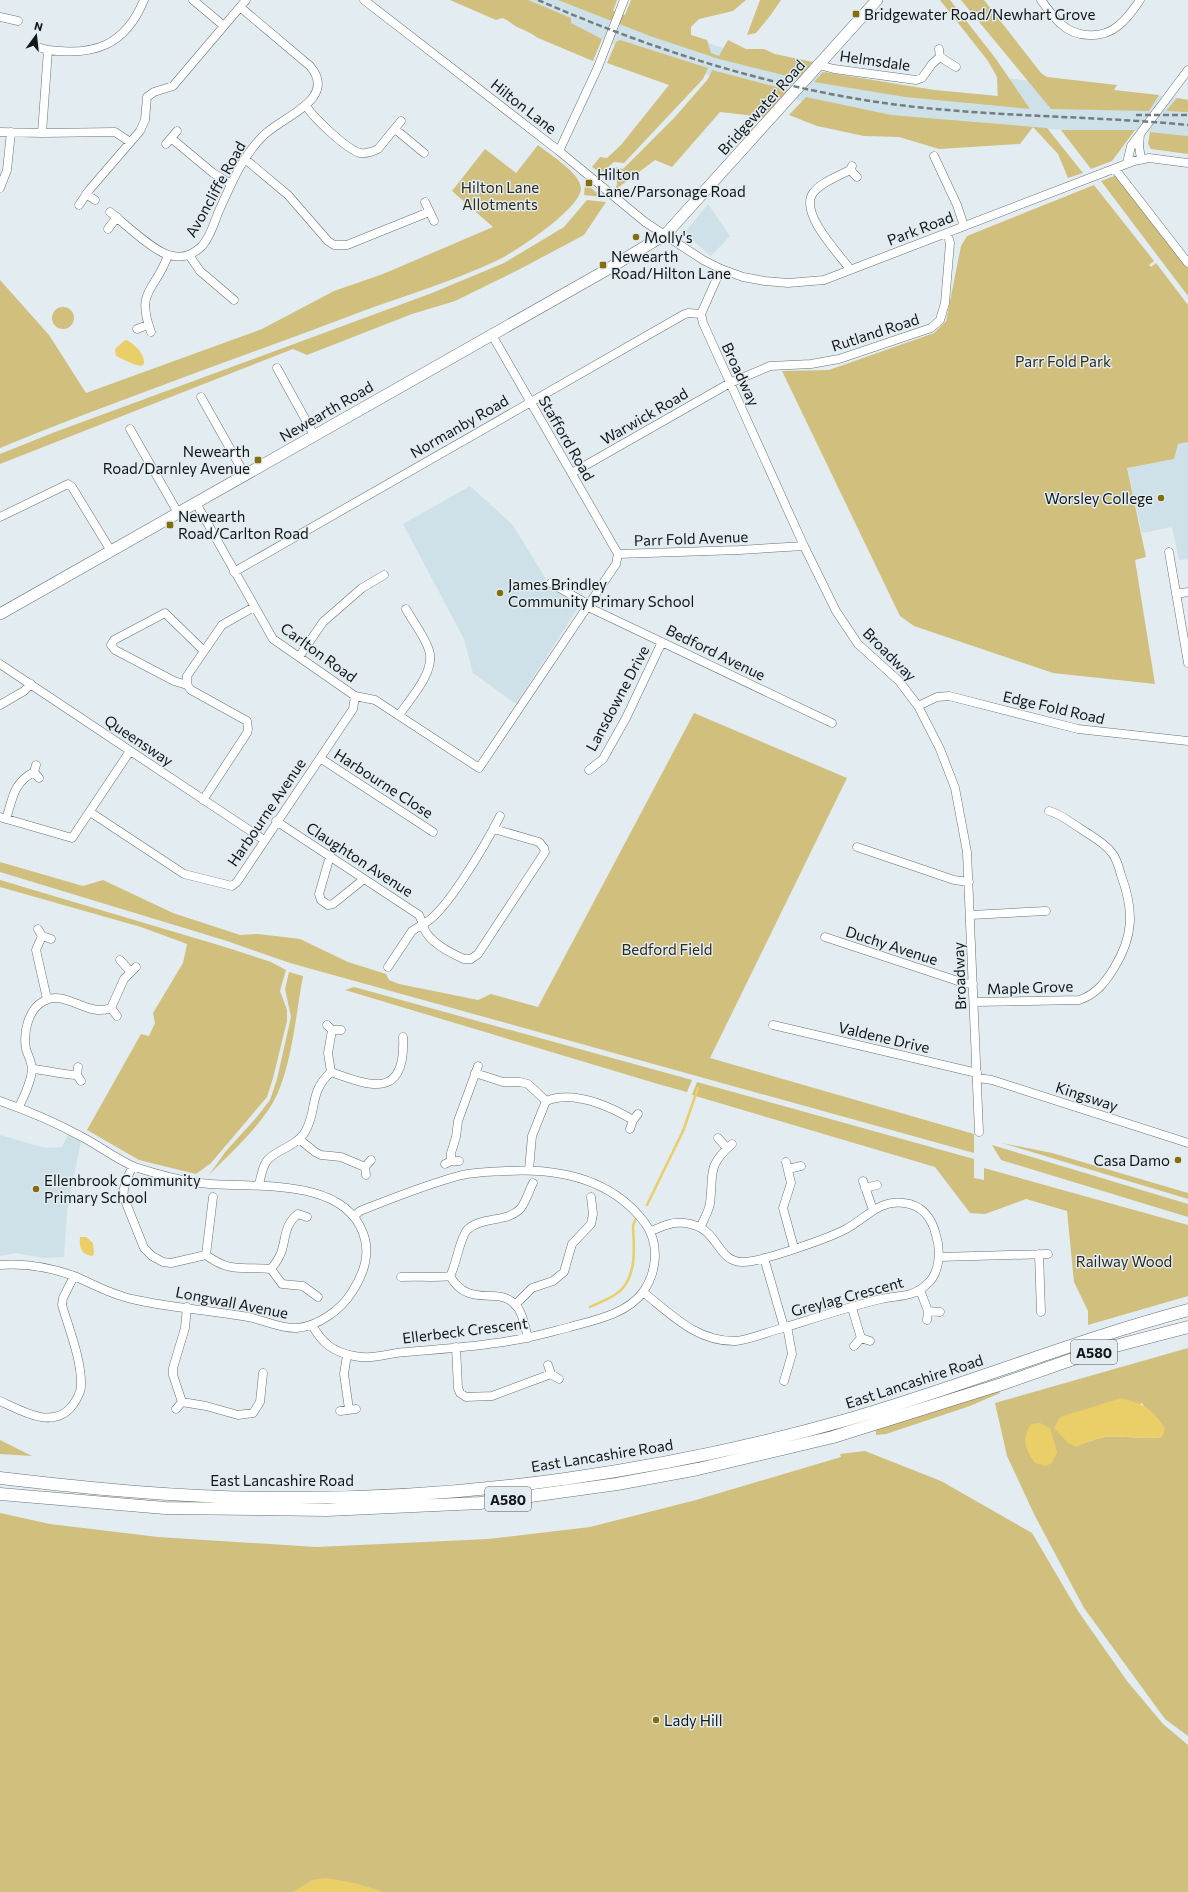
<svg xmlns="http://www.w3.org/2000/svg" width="1188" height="1892" viewBox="0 0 1188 1892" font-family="Commissioner,sans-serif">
<rect width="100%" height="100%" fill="#e2ecf1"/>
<path fill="#cee1e8" d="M511,0H585L625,15L723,48L807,69L934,90L997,96V77L1177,98L1188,100V136L1129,130H1064L889,117L805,102L708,75L614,44Z
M708,204L730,236L711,256L686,234V231Z
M1188,442V559L1179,560L1172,527L1142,533L1127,468L1174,459L1178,444Z
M470,486L512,524L546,579L543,583L576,602L578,608L516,704L473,673L464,639L403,524Z
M68,1134L81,1142L67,1210L64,1257L44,1258L16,1253L0,1256V1135L45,1148L62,1147Z"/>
<path fill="#d1bf7e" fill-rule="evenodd" d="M450,0H528L571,18V23L602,39L593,61L538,38C531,33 524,30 517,27C512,24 508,20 502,18L496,20Z
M558,0H617L613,11L625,15L631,0H746L733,11L699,19L691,27V35L707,40L711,53L719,56L728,40L746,49H764L775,54L813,62L799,79L719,59L650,36Z
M760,0H781L770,16L756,33L747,35Z
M940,0H950L996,59L1030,109L905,97L814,82L823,72L934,90L998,96L997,77L988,61Z
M961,0H984L1041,73L1047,77L1117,85L1114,90L1159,95L1149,111L1051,109Z
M620,40L708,68L703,79L624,163L614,162L601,173L592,167L600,157L607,158L621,145L669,85L607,63L616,42Z
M712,70L788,90L765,117L720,112L672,167L655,160L615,190L617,184L615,167L623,169L675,117L708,79Z
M806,97L891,115L1047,128L1083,173L1068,178L1058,154L1033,127L1020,144L939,149L899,137L864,136L817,126L789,115Z
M1177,98L1188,100V112L1166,111Z
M1061,130H1135L1112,161L1091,169Z
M1150,132L1188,136V154L1151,149L1148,144Z
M538,145C550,155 581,173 581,189C580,209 514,253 496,261C453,281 407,295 363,311C242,357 120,399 0,448V280L49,335L86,393L262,329L334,291L383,274L493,227L452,191L485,149L516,173Z
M1117,175L1188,268V296L1101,181Z
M585,183L602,197L584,195Z
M1094,185L1154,261L1149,265L1151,267L1156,263L1188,305V442L1178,444L1174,459L1127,468L1146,557L1135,560L1155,684L1053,673L914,626L900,616L782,371L829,370L934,333L946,321L961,246L967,236Z
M587,200L606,202L584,235L520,269L455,301L412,314L307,355L293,349L0,464V454L55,432L432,293L504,263L564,227Z
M52 318a11 11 0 1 1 22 0a11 11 0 1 1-22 0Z
M694,713L847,778L710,1058L974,1134V1153L290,963L227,941L0,872V862L83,886L103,880L173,913L240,935L258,934L300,939L348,962L386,974L389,980L399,984L478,1000L491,994L538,1007Z
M0,880L225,947L271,962L286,970L280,991L287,1010V1021L273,1078L267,1097L211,1163L196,1174L139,1160L87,1130L141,1034L149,1036L155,1023L153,1013L183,963L187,944L141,927L0,887Z
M289,972L303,976C296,1013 293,1055 279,1090C267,1121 232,1151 209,1175L226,1151L256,1118L270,1100L277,1079L291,1017L285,989Z
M354,987L692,1080L687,1092L658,1084L345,990Z
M697,1082L974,1159V1178L984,1180V1168L1188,1225V1296L1088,1325V1311L1074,1282L1067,1211L1026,1199L985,1214L970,1213L935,1167L692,1095Z
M1002,1143L1052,1153L1188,1193V1199Z
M992,1145L1188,1204V1217L1001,1160Z
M1188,1348V1736L1165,1719L1084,1608L1035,1516L1007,1456L995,1403ZM1142,1403L1162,1437C1143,1440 1124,1435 1105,1437C1095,1439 1085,1443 1076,1446Z
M999,1391L1000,1393L970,1406L886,1434L876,1435V1429Z
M0,1440L32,1456L0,1454Z
M865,1451L941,1481L1032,1533L1078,1611L1127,1681L1163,1724L1188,1745V1892H0V1513L50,1524L158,1537L317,1547L488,1539L590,1527L696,1500L841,1457L840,1454Z"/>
<path fill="#eace67" d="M127,340C135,345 145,354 144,364L141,366L133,364L116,356L115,349L124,341Z
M80,1237H86L93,1243L94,1254L92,1256C81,1254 79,1247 80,1237Z
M1121,1398C1143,1404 1152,1408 1165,1428L1162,1437C1143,1440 1124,1435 1105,1437C1095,1439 1085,1443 1076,1447L1068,1443L1054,1428L1060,1417Z
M1040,1423L1050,1428L1057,1452L1052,1463L1046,1466L1035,1463C1025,1449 1021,1439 1031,1424Z
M327,1878L355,1883L384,1892H293L312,1880Z"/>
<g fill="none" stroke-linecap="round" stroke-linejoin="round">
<path stroke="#eace67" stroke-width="2.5" d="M647,1205L683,1131L698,1088
M590,1307C600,1302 614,1298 622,1289C637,1272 634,1246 633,1226L635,1220"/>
<g stroke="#697276" stroke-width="9">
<path id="minor" d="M193,0L224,26
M364,0L559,151L645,222L703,260L721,269L743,277L765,281L788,283L824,280L1134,161L1149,158L1188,163
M1041,0C1047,8 1053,17 1061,24C1076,38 1102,39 1118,26C1127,19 1134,9 1140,0
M0,17L18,21
M41,48L48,50L42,133
M939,49L940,57L956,67
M48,50C94,56 125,46 144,0
M819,65L834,69L916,80L922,78L932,64L940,57
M306,106C314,118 346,149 360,153C366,154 372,152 378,149L401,121
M395,129L424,153
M0,132L42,133L115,132L130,142
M1140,134L1139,146L1141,159
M171,138L213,173L231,184
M166,144L177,131
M559,151L598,67L624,0
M934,156L957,205L964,226
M245,159L288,195L328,241L334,245H347L429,212
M1127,163L1131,146L1188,70
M852,166L850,170L857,177
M1115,169L1188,263
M850,170C839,176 821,182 813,193C799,213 838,253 850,269
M0,188L7,170L11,132
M86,194L95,200
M425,202L434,221
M79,205L90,189L140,131L145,120L147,97L154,92L173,86L246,0
M110,212C124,223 153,251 169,255C181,259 193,255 202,246C210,237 214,224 218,213C230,187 241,158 262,137C280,117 339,100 310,66L240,7
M108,229L117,217
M189,255L200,271L234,300
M721,269L701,314L703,323L804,546L836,611L858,644L899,681L918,706L940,749L955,788L967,852L979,1132
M137,329L148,325
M151,332C135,289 156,291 168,255
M492,335L618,554
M277,368L314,435
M201,397L245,475
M130,429L178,513
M572,473L730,383L770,366L811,364L839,359L931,328L940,320L945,303L950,243L947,233
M196,503L273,639L355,696L375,700L479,768L616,564L618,554L739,550L804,546
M0,517L68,484L72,487L111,551
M1169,552L1188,663
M234,572L683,315L688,313L701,314
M551,583L589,605
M1176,594L1188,592
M588,607L832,723
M299,657L323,622L362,588L384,575
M0,664L264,840
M187,685V676L222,625L254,607
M0,705L24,691L31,684
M918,706L937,697L949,696L1078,729L1188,741
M399,715C411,698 436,671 429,650C424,635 413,622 406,609
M320,758L433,832
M36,765L34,772L39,778
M589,770L603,759L626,718L662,642
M203,800L247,733L248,729L247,721L191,690L187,685L174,681L115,650L111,645L114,640L165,613L204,651
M90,812L184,874L232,886L237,882L353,709L355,696
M0,817L72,838L130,751
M6,819C13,798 13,783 34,772
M276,821L419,915L423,924L412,931L388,967
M494,829L539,842L544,848L545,852L478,954L471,959H464C450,953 425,940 423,924C445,915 488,840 500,816
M857,847L954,880L969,882
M330,856L319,894L321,900L328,905L333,904L364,879
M971,915L1046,911
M38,929L42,936L51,939
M42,936L36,950L47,999
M825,937L964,983L973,984
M120,960L130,971
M974,1002L1079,1000C1095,995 1105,983 1114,968C1134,936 1134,910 1121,875C1119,868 1117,859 1112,853C1104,842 1091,836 1081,829C1070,822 1061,814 1049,811
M111,1008L117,1016
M327,1025L332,1030H341
M773,1025L977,1073
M78,1067L77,1075L81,1081
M32,1069C47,1070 62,1075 77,1075
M331,1072L328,1053L332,1030
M475,1073L503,1082H520L528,1084L546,1101
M978,1078L992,1080L1188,1143
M0,1101C29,1111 57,1123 84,1138C101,1147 118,1160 135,1167C156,1174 179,1180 200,1183C249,1189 342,1175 363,1233C371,1253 363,1275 352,1292C341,1310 318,1326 297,1328C281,1329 264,1320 248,1317C210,1310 170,1308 132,1299C112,1295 93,1284 74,1276C49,1267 26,1263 0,1265
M19,1107C24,1096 31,1083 32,1070C32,1062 28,1056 26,1049C23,1033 28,1009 44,1001C66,989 88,1018 111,1008L124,979L136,967
M630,1129L633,1120L638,1114
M718,1138L727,1148
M299,1139L315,1152L321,1155L341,1157L365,1167
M451,1161V1153L456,1137L458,1121L478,1066
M786,1162L791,1183L783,1208L794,1248
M445,1164L451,1161H459
M133,1166C128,1176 122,1186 124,1198L144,1248L152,1256L163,1262L171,1263L206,1255C232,1274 242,1266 271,1269L282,1284L303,1286L318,1297
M788,1169L801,1166
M529,1170L532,1136L546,1101C574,1090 609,1106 633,1120
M366,1175L365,1167L371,1160
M863,1181L873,1210
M259,1185C265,1153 270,1158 294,1143C298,1140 302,1137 305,1132C318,1110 308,1093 331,1072C372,1087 406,1099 403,1037
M865,1188L877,1185
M701,1226C704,1219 709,1211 710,1203C714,1173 706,1167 732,1144
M1039,1254L1041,1312
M206,1255L213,1197
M939,1257L1048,1254
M764,1258L784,1327
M271,1269C275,1264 280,1257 282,1250C286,1236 285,1224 298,1214L307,1217
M401,1277C418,1276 433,1278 450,1276
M920,1290L928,1311L927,1320
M643,1292C672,1315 697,1342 736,1341C752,1339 767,1332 783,1328C815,1318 848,1307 881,1299C898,1295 912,1298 926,1285C940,1274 941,1251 936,1235C932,1218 922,1205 904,1203C880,1199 865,1219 846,1229C829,1238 759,1263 742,1262C715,1261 720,1227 685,1223C680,1223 675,1222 670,1224C664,1225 657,1229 651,1231
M515,1305L532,1288L553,1281L564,1272L572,1244L591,1224L593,1214L591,1197
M852,1308L861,1338L854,1346
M928,1311L940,1312
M312,1325C322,1343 333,1352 354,1356C372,1360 388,1353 406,1352C440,1349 475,1347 509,1341C530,1338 550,1332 570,1327C595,1320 627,1314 643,1292C657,1272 660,1244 645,1223C611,1178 559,1168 506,1171C491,1172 476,1172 462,1175C427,1184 393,1198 360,1211L354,1216
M528,1338C525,1328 524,1317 518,1308C501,1283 470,1311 450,1276C457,1263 459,1240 467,1230C481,1216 508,1223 521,1208C526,1201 529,1191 533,1183
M861,1338L870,1341
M456,1347L458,1388L460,1393L466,1397L492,1396L551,1374
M347,1355L344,1374L349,1409
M548,1365L551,1374L559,1379
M784,1381L792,1354L787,1326
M0,1401C22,1411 53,1430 72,1406C76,1401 81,1392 81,1386C82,1361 69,1329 62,1305L63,1298L74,1276
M182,1402L206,1406L238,1415L253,1413L260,1402L263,1373
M176,1409L182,1402L173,1375V1368L185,1328L187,1307
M340,1411L356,1409"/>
</g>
<g stroke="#697276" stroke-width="12">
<path id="major" d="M0,614L601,273L666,234L877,0"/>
</g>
<g stroke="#697276" stroke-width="13">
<path id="highway" d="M0,1478C93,1489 186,1498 280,1498C466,1500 666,1471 846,1420C961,1387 1072,1341 1188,1310
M0,1494L165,1508L327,1510L480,1503L617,1484L698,1469L833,1437L1002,1384L1096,1351L1188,1327"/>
</g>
<use href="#minor" stroke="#fff" stroke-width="8"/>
<use href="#major" stroke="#fff" stroke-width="11"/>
<use href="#highway" stroke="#fff" stroke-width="12"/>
<path stroke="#757c7f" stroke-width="2.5" stroke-dasharray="6 3" stroke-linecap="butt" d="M538,0C655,51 780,91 907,106C1001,117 1095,116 1188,125
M1136,115H1188"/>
</g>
<g fill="#846e0b" stroke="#e2ecf1" stroke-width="1.5">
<rect x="852" y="10" width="8" height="8" rx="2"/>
<rect x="585" y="179" width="8" height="8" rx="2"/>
<circle cx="636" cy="237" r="4"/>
<rect x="599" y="261" width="8" height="8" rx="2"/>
<rect x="254" y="456" width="8" height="8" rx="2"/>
<circle cx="1161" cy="498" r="4"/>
<rect x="166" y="521" width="8" height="8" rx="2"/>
<circle cx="500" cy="593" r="4"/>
<circle cx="1178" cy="1160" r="4"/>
<circle cx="36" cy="1189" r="4"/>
<circle cx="656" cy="1720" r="4"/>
</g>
<g text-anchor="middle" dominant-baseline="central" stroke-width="3" stroke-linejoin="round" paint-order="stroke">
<g fill="#e2ecf1" stroke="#505658" stroke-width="1">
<rect x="1071" y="1340" width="46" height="24" rx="3"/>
<rect x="485" y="1487" width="46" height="24" rx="3"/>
</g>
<g font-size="14" font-weight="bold" fill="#121617">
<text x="1094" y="1352">A580</text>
<text x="508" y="1499">A580</text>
</g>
<g font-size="15" fill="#121617" stroke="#e2ecf1" text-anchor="start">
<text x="864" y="14">Bridgewater Road/Newhart Grove</text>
<text x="597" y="174">Hilton<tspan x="597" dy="17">Lane/Parsonage Road</tspan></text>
<text x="644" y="237">Molly's</text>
<text x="611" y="256">Newearth<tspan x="611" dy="17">Road/Hilton Lane</tspan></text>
<text x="250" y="451" text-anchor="end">Newearth<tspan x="250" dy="17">Road/Darnley Avenue</tspan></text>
<text x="1153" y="498" text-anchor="end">Worsley College</text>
<text x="178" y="516">Newearth<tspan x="178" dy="17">Road/Carlton Road</tspan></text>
<text x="508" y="584">James Brindley<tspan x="508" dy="17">Community Primary School</tspan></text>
<text x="1170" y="1160" text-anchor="end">Casa Damo</text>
<text x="44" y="1180">Ellenbrook Community<tspan x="44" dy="17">Primary School</tspan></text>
<text x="664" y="1720">Lady Hill</text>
</g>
<g font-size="15" fill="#121617" stroke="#e2ecf1">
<text transform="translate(875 60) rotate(8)">Helmsdale</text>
<text transform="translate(524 106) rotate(38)">Hilton Lane</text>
<text transform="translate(761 107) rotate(-48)">Bridgewater Road</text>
<text transform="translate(215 189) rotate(-61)">Avoncliffe Road</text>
<text transform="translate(920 228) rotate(-21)">Park Road</text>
<text transform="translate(875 332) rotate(-18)">Rutland Road</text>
<text transform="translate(741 374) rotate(65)">Broadway</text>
<text transform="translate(326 411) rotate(-30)">Newearth Road</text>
<text transform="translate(644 416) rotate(-30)">Warwick Road</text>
<text transform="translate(459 426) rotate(-30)">Normanby Road</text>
<text transform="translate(567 438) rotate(60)">Stafford Road</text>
<text transform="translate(691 538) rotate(-2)">Parr Fold Avenue</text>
<text transform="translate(319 652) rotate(36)">Carlton Road</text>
<text transform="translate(716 652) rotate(26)">Bedford Avenue</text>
<text transform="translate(890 654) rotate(45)">Broadway</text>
<text transform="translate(617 698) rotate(-62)">Lansdowne Drive</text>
<text transform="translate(1054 707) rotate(13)">Edge Fold Road</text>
<text transform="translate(139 740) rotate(34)">Queensway</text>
<text transform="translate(384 783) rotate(33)">Harbourne Close</text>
<text transform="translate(266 812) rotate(-56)">Harbourne Avenue</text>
<text transform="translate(360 859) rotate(33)">Claughton Avenue</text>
<text transform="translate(892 945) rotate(18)">Duchy Avenue</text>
<text transform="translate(959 976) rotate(-92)">Broadway</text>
<text transform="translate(1030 987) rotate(-2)">Maple Grove</text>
<text transform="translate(884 1037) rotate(13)">Valdene Drive</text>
<text transform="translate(1087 1096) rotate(18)">Kingsway</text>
<text transform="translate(847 1296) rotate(-15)">Greylag Crescent</text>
<text transform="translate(232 1302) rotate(11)">Longwall Avenue</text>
<text transform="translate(465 1330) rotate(-7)">Ellerbeck Crescent</text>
<text transform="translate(914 1381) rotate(-18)">East Lancashire Road</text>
<text transform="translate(602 1455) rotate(-9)">East Lancashire Road</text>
<text x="282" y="1480">East Lancashire Road</text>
</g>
<g font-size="15" fill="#2f2917" stroke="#e2ecf1">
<text x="500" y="187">Hilton Lane<tspan x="500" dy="17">Allotments</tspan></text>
<text x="1063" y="361">Parr Fold Park</text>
<text x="667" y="949">Bedford Field</text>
<text x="1124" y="1261">Railway Wood</text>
</g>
</g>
<g transform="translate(36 36) rotate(15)" stroke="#e2ecf1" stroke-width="3" paint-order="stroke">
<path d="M0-3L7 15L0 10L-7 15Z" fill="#121617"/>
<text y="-6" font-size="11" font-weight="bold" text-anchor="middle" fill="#121617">N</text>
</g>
</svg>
